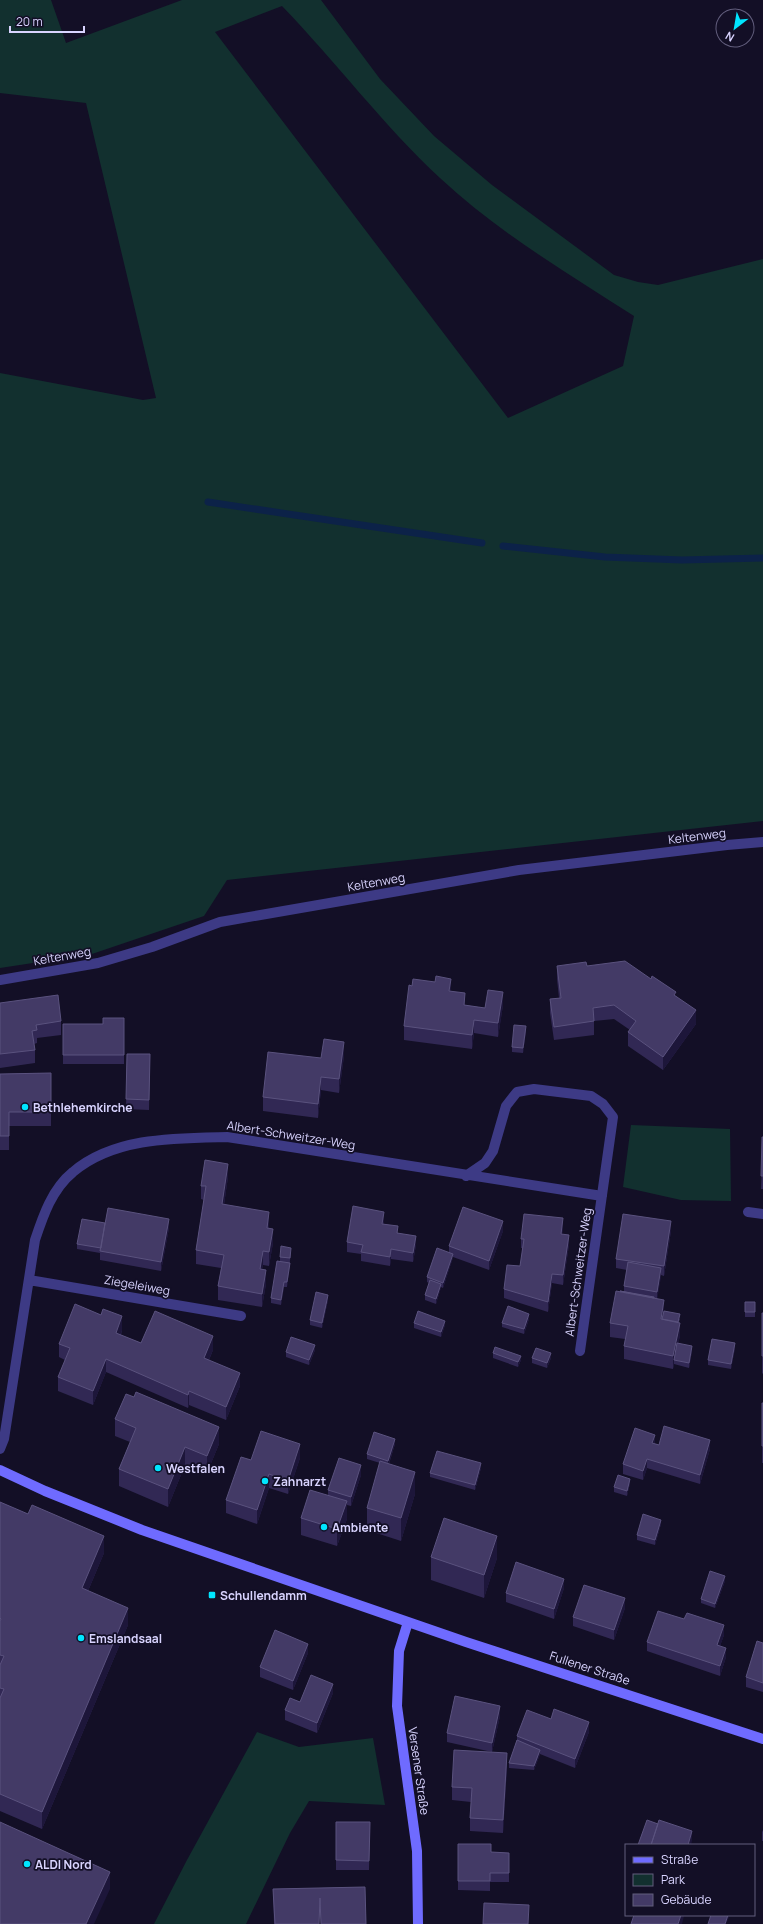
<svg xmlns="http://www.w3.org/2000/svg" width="763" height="1924" viewBox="0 0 763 1924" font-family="Manrope,sans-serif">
<rect width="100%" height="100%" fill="#130f26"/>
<path fill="#12302f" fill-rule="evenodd" d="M0,0H51L66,43L182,0H321L380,79L434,136L492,185L614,275L638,282L658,285L763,259V821L227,880L204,916L92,954L0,968V373L143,400L156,398L86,103L0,93ZM282,6C336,62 383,125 440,178C498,232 567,273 634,316L623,366L508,418L215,32Z
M631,1125L730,1129L731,1201L681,1200L623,1187Z
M257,1732L299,1747L373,1738L385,1805L309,1801L290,1833L246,1924H154L187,1860Z"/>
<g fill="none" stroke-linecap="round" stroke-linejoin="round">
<path stroke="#0c2248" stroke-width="7" d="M208,502L482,543
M503,546L605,557L682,560L763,558"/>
<path stroke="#3d3a85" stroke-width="10" d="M0,980L98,963L152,947L220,922L519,870L727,845L763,842
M466,1176L485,1163L493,1151L506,1106L517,1092L534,1089L591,1096L603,1104L613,1117L580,1351
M748,1212L763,1214
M29,1280L241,1316
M0,1449L4,1439L35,1240C43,1216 52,1189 73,1172C114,1137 176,1138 227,1137L602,1196"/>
<path stroke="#6f6bff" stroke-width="10" d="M0,1470L45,1491L142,1530L466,1642L763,1739
M408,1622L399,1651L397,1706L417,1851L418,1924"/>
</g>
<path fill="#312854" d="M557,966H587L676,996L696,1024L663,1070L628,1046V1032L630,1030L614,1019L594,1021V1035L554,1040L550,1013V999L559,998L557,979Z
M451,991L465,1005L485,1008L503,1005L498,1037L474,1033L472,1049L404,1040V1026Z
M0,1003L61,1021V1035L37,1038V1043L34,1044L35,1050V1063L0,1068Z
M124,1018V1064H63V1024H103Z
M526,1031L523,1053L512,1052V1047Z
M127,1054H150L149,1110L126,1109Z
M344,1056L339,1093L321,1090L318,1118L263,1111V1097L321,1058Z
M51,1073V1126H9V1150H0V1074Z
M763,1137V1189H761Z
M228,1177L224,1205L269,1226V1229L273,1243L269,1266L263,1265L262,1269L266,1284L262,1307L218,1300V1286L221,1268L196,1264V1250L204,1200L201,1199V1186Z
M384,1221V1224L416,1245L413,1262L391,1259L390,1266L361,1261V1254L347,1252V1242Z
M105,1223L169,1228L161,1271L100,1260V1253L77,1249V1244Z
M563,1228L562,1234L569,1245L563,1285L552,1283L548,1312L504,1298V1289L520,1266L523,1248H521V1239Z
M503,1231L489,1270L453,1257L443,1288L441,1287L436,1304L425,1300V1295L429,1283L427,1282V1277L449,1252V1246Z
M671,1231L664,1276L661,1275L657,1298L664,1311L680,1319L679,1322L680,1336L678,1343L692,1351L689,1368L674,1364L673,1369L624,1359V1346L625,1339L610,1337V1323L624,1292V1286L627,1270L616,1268V1259Z
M291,1252L287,1287H284L281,1305L271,1303V1298L280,1261V1257Z
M328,1300L322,1328L310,1325V1320Z
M745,1302H755V1317H745Z
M762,1313H763V1374L762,1373Z
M529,1319L524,1334L502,1327V1323Z
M414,1323L445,1325L441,1337L414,1328Z
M122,1330L121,1335L141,1343L213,1350L209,1360L240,1386L226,1420L189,1405L188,1408L106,1372L93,1405L58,1391V1377L65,1360L59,1357V1344Z
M735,1348L731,1369L708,1365V1360Z
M315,1350L309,1365L286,1357V1352Z
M493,1353L521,1360L518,1367L493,1358Z
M532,1358H551L547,1368L532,1363Z
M762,1403H763V1463H762Z
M115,1419L219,1444L207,1473L185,1465L168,1507L119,1486V1469L130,1442L115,1436Z
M395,1444L389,1464L415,1494L401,1541L367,1530V1508L380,1463L367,1459V1454Z
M655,1444L659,1445L710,1449L700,1484L647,1468L643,1480L623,1474V1464Z
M300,1458L288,1494L269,1488L257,1524L226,1513V1500L251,1460Z
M481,1468L475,1490L430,1477V1473Z
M361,1475L351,1506L347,1505V1519L337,1546L301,1535V1518L328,1496V1490Z
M630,1483L627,1496L614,1492V1487Z
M0,1502L104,1553L88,1591L128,1625L42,1829L0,1811Z
M661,1524L655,1545L637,1540V1535Z
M431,1557L497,1558L484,1598L431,1580Z
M725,1581L715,1608L701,1603V1599Z
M564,1588L554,1619L506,1602V1593Z
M625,1608L614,1640L573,1626V1617Z
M684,1619L724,1635L720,1646L726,1657L720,1676L647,1651V1642Z
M763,1643V1692L746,1687V1677Z
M308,1653L293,1690L260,1677V1667Z
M333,1693L317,1733L285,1720V1710Z
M500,1716L492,1752L447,1742V1733Z
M551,1719L589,1732L575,1768L540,1754L534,1770L509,1768V1763L517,1740V1736Z
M507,1767L503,1833L470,1831V1818L471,1802L452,1800V1787Z
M336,1822H370L369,1870H336Z
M763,1830V1841H762V1832Z
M458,1844L491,1852L509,1853V1882H490V1891L458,1890Z
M365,1887L366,1924H321L320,1907L319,1924H274L273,1889Z"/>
<path fill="#1d163a" d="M451,979V992L449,991Z
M503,992V1005L498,1037V1023Z
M465,993V1007L464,1005Z
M696,1010V1024L663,1070V1057Z
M474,1020V1033L472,1049V1035Z
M526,1026V1031L523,1053V1048Z
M344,1042V1056L339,1093V1079Z
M321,1077V1090L318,1118V1104Z
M228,1164V1177L222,1218V1204Z
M269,1212V1226L267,1242V1228Z
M384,1212V1221L382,1233V1224Z
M563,1218V1228L561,1243V1234Z
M169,1219V1228L161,1271V1262Z
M503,1221V1231L489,1270V1261Z
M671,1221V1231L664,1276V1266Z
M273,1229V1243L269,1266V1252Z
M569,1235V1245L563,1285V1275Z
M416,1236V1245L413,1262V1253Z
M391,1249V1259L390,1266V1257Z
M263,1251V1265L260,1283V1269Z
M453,1254V1258L443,1288V1283Z
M290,1263V1268L287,1287V1282Z
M661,1268V1277L657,1301V1292Z
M266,1270V1284L262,1307V1294Z
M552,1274V1283L548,1312V1302Z
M284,1282V1287L281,1305V1300Z
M441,1284V1288L436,1304V1299Z
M328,1295V1300L322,1328V1323Z
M664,1300V1313L661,1328V1319Z
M529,1314V1319L524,1334V1329Z
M122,1316V1330L116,1346V1333Z
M445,1321V1325L441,1337V1332Z
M680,1323V1336L675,1360H674V1364L673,1369V1356Z
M213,1336V1350L204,1371V1358Z
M735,1343V1348L731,1369V1364Z
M315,1345V1350L309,1365V1360Z
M692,1346V1351L689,1368V1363Z
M551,1353V1358L547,1368V1363Z
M521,1356V1360L518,1367V1362Z
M106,1359V1372L93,1405V1391Z
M240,1373V1386L226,1420V1407Z
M189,1391V1405L188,1408V1395Z
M219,1427V1444L207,1473V1456Z
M655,1435V1444L652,1443Z
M395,1439V1444L388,1466V1461Z
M710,1440V1449L700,1484V1475Z
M300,1444V1458L288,1494V1481Z
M185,1447V1465L168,1507V1489Z
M647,1459V1468L643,1480V1471Z
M481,1463V1468L475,1490V1485Z
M361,1465V1475L351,1506V1497Z
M415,1472V1494L401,1541V1518Z
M269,1474V1488L257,1524V1510Z
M630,1479V1483L627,1496V1491Z
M347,1501V1519L337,1546V1529Z
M661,1520V1524L655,1545V1540Z
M104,1536V1553L82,1605V1588Z
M497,1536V1558L484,1598V1575Z
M725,1576V1581L715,1608V1604Z
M564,1579V1588L554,1619V1609Z
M625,1598V1608L614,1640V1630Z
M128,1608V1625L42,1829V1812Z
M724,1625V1635L717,1654V1645Z
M308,1644V1653L293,1690V1681Z
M726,1648V1657L720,1676V1666Z
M333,1684V1693L317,1733V1723Z
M500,1706V1716L492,1752V1743Z
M589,1722V1732L575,1768V1759Z
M540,1750V1755L534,1770V1766Z
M507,1753V1767L503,1833V1820Z
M692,1831V1841L691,1845H688Z
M110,1872V1889L94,1924H86Z
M681,1915H684V1916L682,1924H678Z
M728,1915H730L726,1924H725Z"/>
<path fill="#433a66" stroke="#5a527e" d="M625,961L651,979L652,976L676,992L674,995L696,1010L663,1057L628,1032L636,1021L614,1005L593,1008L594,1021L554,1027L550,999L561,998L557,966L586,962L587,966Z
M436,976L451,979L449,991L465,993L464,1005L485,1008L488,990L503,992L498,1023L474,1020L472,1035L404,1026L409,985L412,986L413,979L435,982Z
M58,995L61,1021L36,1025L37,1030L32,1031L35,1050L0,1054V1003Z
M103,1018H124V1055H63V1024H103Z
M514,1025L526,1026L523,1048L512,1047Z
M324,1039L344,1042L339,1079L321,1077L318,1104L263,1097L268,1052L321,1058Z
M127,1054H150L149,1100L126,1099Z
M51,1073V1112H9V1136H0V1074Z
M762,1137H763V1176H761Z
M205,1160L228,1164L222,1204L269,1212L267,1228L273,1229L269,1252L263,1251L260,1269L266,1270L262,1294L218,1286L224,1255L196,1250L206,1186H201Z
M353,1206L384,1212L382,1224L398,1226L397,1233L416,1236L413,1253L391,1249L390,1257L361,1252L363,1245L347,1242Z
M463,1207L503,1221L489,1261L449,1246Z
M108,1208L169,1219L161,1262L100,1251Z
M524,1214L563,1218L561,1234L569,1235L563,1275L552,1274L548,1302L504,1289L507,1265L520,1266L524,1239H521Z
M623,1214L671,1221L664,1266L616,1259Z
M82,1219L105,1223L101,1248L77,1244Z
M281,1246L291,1248L290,1258L280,1257Z
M437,1248L453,1254L443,1283L427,1277Z
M277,1261L290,1263L287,1282H284L281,1300L271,1298Z
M628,1262L661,1268L657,1292L624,1286Z
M430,1280L441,1284L436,1299L425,1295Z
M616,1291L664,1300L661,1319L680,1323L673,1356L624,1346L628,1326L610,1323Z
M620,1291L654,1297V1298Z
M316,1292L328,1295L322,1323L310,1320Z
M745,1302H755V1312H745Z
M75,1304L101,1315L103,1309L122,1316L116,1333L141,1343L155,1311L213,1336L204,1358L240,1373L226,1407L189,1391L188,1395L106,1359L93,1391L58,1377L70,1348L59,1344Z
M508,1306L529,1314L524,1329L502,1323Z
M418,1311L445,1321L441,1332L414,1323Z
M664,1311L680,1314L678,1322L662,1319Z
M762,1313H763V1356H762Z
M291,1337L315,1345L309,1360L286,1352Z
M712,1339L735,1343L731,1364L708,1360Z
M677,1343L692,1346L689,1363L674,1360Z
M495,1347L521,1356L518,1362L493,1353Z
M536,1348L551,1353L547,1363L532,1358Z
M136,1392L219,1427L207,1456L185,1447L168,1489L119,1469L136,1428L115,1419L126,1394L134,1397Z
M762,1403H763V1446H762Z
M664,1426L710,1440L700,1475L647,1459L643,1471L623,1464L635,1428L655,1435L652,1443L659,1445Z
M261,1431L300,1444L288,1481L269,1474L257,1510L226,1500L241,1457L251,1460Z
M374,1432L395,1439L388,1461L367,1454Z
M437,1451L481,1463L475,1485L430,1473Z
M339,1458L361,1465L351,1497L328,1490Z
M380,1461L415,1472L401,1518L367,1508Z
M618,1475L630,1479L627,1491L614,1487Z
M310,1490L347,1501L337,1529L301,1518Z
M0,1502L28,1514L32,1505L104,1536L82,1588L128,1608L42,1812L0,1794V1698L4,1689L0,1688V1665L4,1656L0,1655V1621L1,1619L0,1618Z
M643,1514L661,1520L655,1540L637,1535Z
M444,1518L497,1536L484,1575L431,1557Z
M516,1562L564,1579L554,1609L506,1593Z
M710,1571L725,1576L715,1604L701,1599Z
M584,1585L625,1598L614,1630L573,1617Z
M658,1611L684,1619L687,1613L724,1625L717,1645L726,1648L720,1666L647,1642Z
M275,1630L308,1644L293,1681L260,1667Z
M757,1641L763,1643V1683L746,1677Z
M311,1675L333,1684L317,1723L285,1710L290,1698L300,1702Z
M455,1696L500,1706L492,1743L447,1733Z
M554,1709L589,1722L575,1759L517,1736L527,1710L551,1719Z
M517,1740L540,1750L534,1766L509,1763Z
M454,1750L507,1753L503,1820L470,1818L472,1788L452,1787Z
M647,1820L658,1824L651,1845H638Z
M659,1820L692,1831L688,1845H651Z
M0,1822L110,1872L86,1924H0Z
M336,1822H370L369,1861L336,1860Z
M458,1844H491V1852L509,1853V1873H490V1881H458Z
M365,1887L366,1924H321L320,1898L319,1924H275L273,1889Z
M484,1903L529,1905L528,1924H483Z
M634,1915H681L678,1924H631Z
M711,1915H728L725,1924H708Z"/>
<g fill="#00e5ff" stroke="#130f26" stroke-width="1.5">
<circle cx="25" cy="1107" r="4"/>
<circle cx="158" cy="1468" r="4"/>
<circle cx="265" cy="1481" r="4"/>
<circle cx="324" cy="1527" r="4"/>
<rect x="208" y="1591" width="8" height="8" rx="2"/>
<circle cx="81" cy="1638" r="4"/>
<circle cx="27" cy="1864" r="4"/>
</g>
<g text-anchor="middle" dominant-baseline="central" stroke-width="3.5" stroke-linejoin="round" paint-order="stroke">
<g font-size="12" fill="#d9d4ff" stroke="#130f26">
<text transform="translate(697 836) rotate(-7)">Keltenweg</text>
<text transform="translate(376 882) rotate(-10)">Keltenweg</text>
<text transform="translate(62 956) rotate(-10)">Keltenweg</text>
<text transform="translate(291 1135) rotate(9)">Albert-Schweitzer-Weg</text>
<text transform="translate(578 1272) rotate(-82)">Albert-Schweitzer-Weg</text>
<text transform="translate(137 1285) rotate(10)">Ziegeleiweg</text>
<text transform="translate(590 1668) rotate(18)">Fullener Straße</text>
<text transform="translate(419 1771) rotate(82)">Versener Straße</text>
</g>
<g font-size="12" font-weight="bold" fill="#d9d4ff" stroke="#130f26" text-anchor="start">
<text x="33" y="1107">Bethlehemkirche</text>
<text x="166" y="1468">Westfalen</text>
<text x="273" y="1481">Zahnarzt</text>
<text x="332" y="1527">Ambiente</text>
<text x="220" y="1595">Schullendamm</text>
<text x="89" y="1638">Emslandsaal</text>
<text x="35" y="1864">ALDI Nord</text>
</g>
</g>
<rect x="625" y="1844" width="130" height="72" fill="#130f26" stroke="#625e7d"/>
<rect x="633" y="1857" width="20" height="6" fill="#6f6bff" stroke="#625e7d"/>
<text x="661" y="1864" font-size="12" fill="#d9d4ff">Straße</text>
<rect x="633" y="1874" width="20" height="12" fill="#12302f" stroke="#625e7d"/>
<text x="661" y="1884" font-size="12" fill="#d9d4ff">Park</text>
<rect x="633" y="1894" width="20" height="12" fill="#433a66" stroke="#625e7d"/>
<text x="661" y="1904" font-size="12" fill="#d9d4ff">Gebäude</text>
<g transform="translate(735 28) rotate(211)"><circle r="19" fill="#130f26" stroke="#625e7d"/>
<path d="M0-3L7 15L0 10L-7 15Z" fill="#00e5ff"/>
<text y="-6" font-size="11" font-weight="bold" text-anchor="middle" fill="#d9d4ff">N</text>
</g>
<path d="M10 26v6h74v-6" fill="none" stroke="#d9d4ff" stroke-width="2"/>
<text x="16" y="26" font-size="12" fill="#d9d4ff" stroke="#130f26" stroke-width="3" paint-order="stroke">20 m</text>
</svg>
